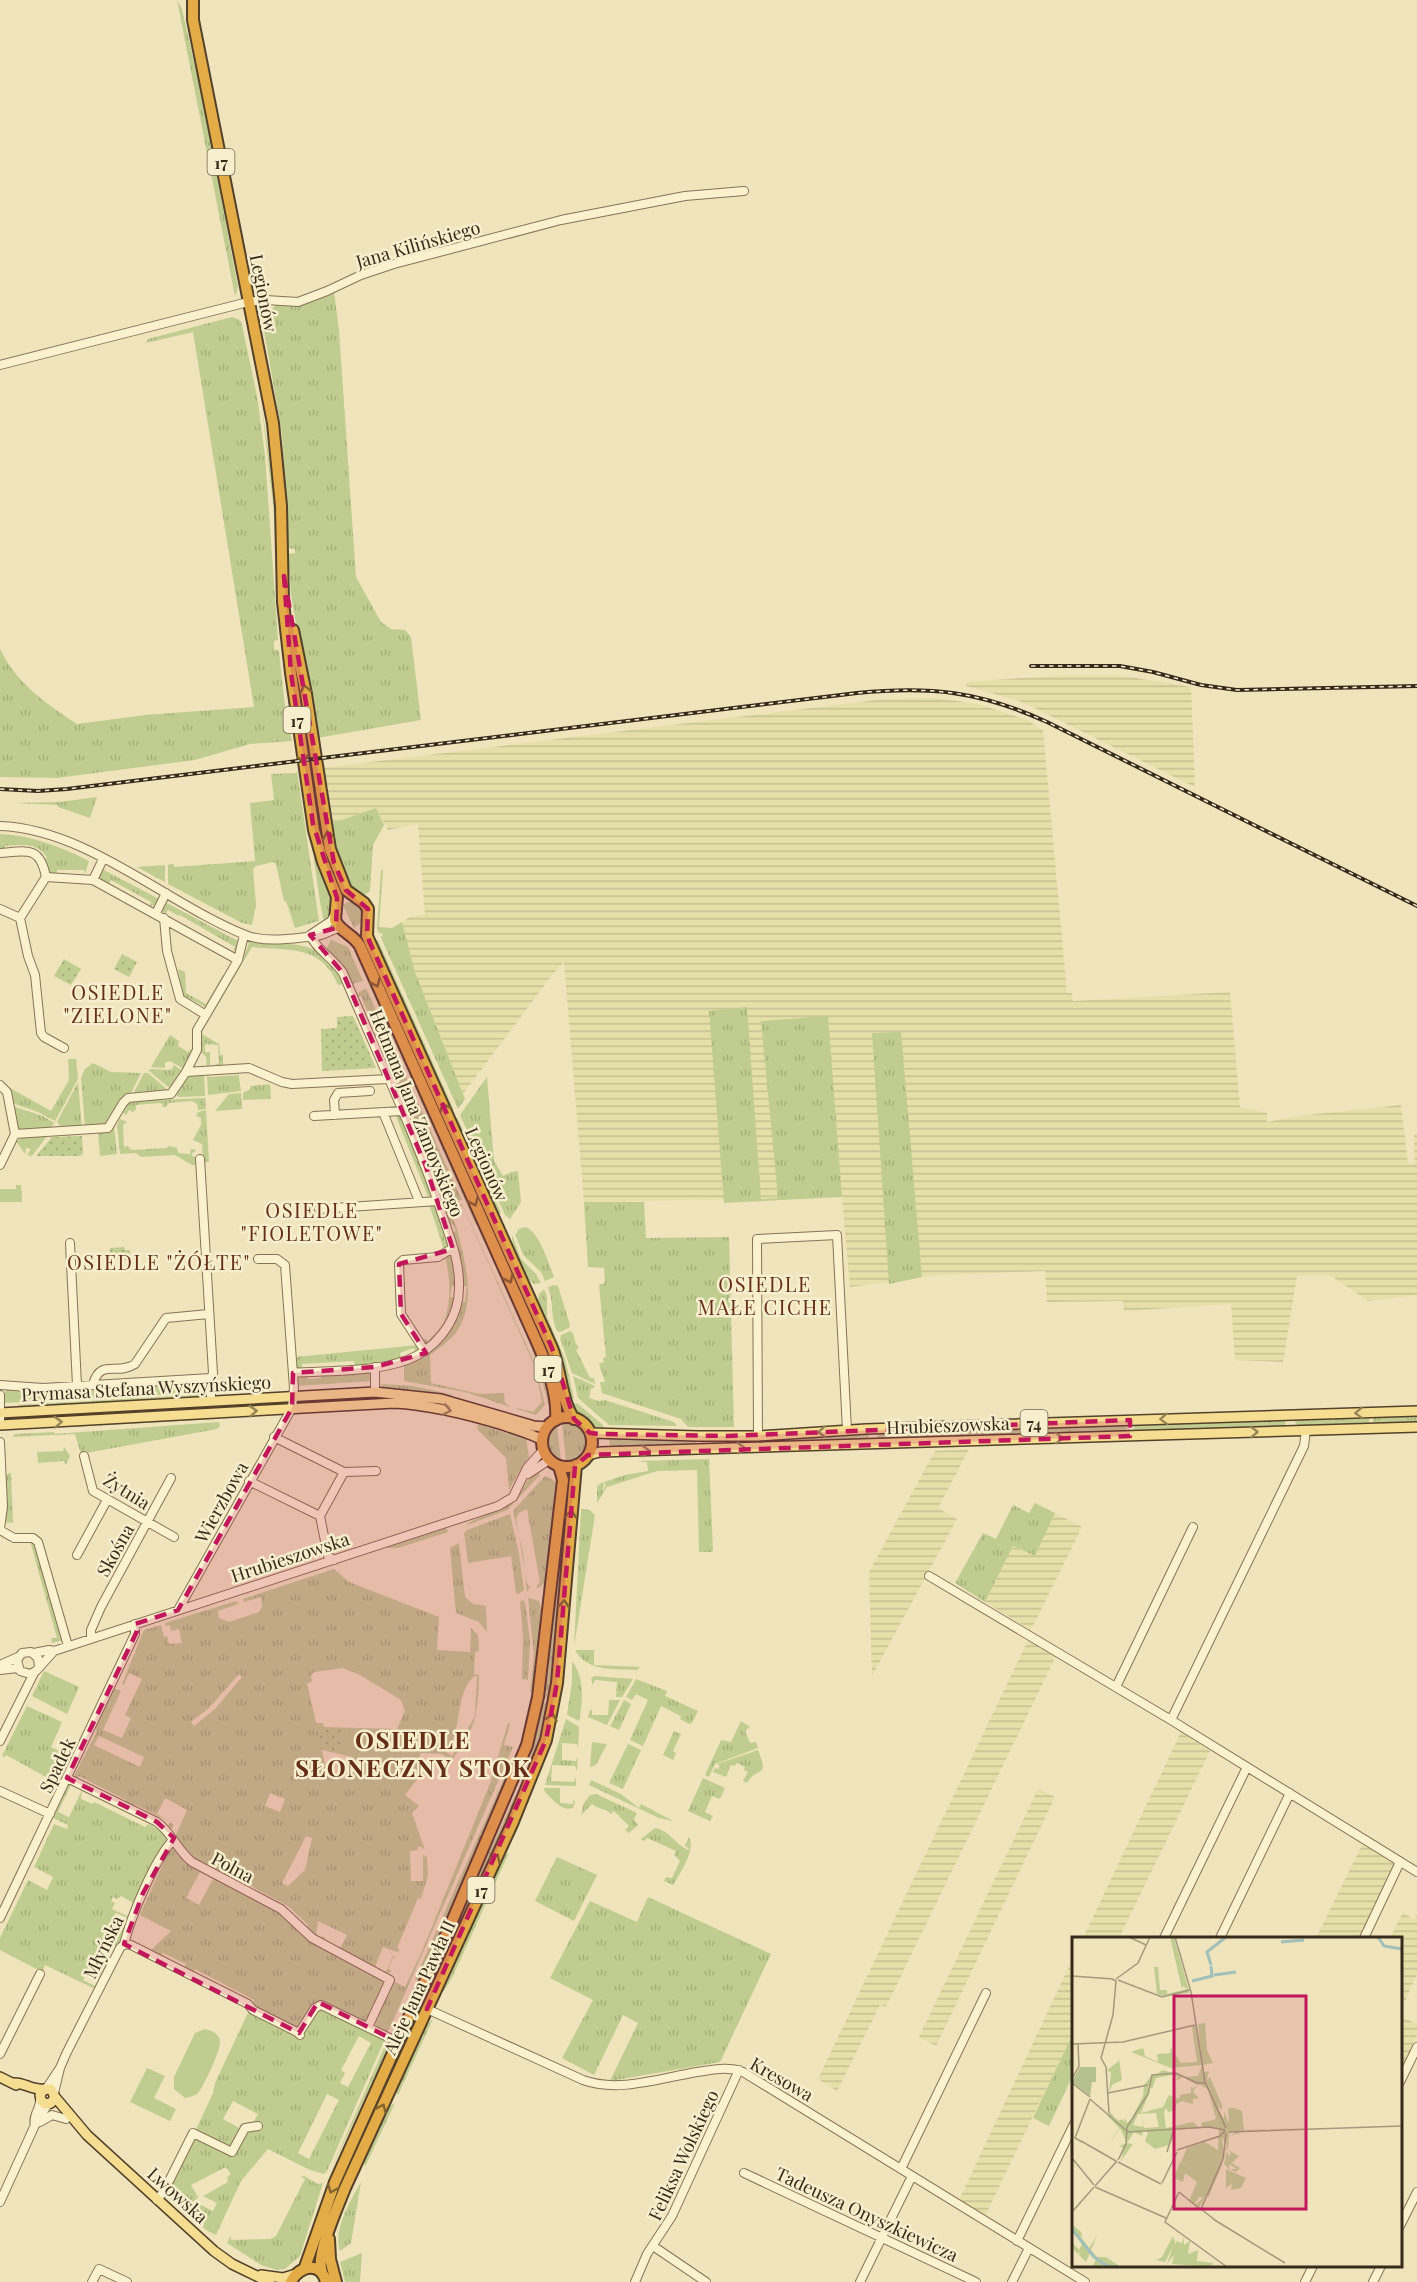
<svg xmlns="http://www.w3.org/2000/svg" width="1417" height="2282" viewBox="0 0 1417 2282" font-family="'Playfair Display',serif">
<defs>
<pattern id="farmland-rules" width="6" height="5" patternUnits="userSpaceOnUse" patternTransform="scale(1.5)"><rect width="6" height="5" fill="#e5e0a9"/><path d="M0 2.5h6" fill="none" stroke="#c5c091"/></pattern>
<pattern id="grass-tufts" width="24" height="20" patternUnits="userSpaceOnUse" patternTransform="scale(1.5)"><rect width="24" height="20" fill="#c1cd90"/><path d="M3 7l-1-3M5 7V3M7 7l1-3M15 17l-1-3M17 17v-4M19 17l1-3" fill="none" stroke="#a6b07c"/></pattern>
<pattern id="park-dots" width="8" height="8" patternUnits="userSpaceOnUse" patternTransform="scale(1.5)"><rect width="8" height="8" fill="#c1cd90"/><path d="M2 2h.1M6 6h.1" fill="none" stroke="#a6b07c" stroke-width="1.8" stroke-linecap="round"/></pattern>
</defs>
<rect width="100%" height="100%" fill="#efe4bc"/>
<path fill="url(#farmland-rules)" d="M1064,675H1118L1191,687L1195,787L1020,701L966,686V682Z
M937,698L978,704L1027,720L1043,730L1067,993H1072L1073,1001L1230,992L1240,1107L1267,1113V1122L1297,1116L1401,1105L1408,1164H1415L1414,1135H1417V1295L1368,1301L1330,1275L1297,1276L1283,1362L1235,1360L1231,1304L1124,1311L1123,1301L1047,1302L1045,1271L940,1275L850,1287L842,1197L584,1202L564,962L552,975L463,1094L415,972L402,922L410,917L425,914L418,824L388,830L376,808L330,824L321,768L885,699Z
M969,1449L938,1508L957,1519L872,1676L869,1572L935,1451Z
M1055,1513L1082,1527L1031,1630L985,1602L1013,1546L1035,1556Z
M1029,1638L1057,1654L886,2007L880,2005L837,2091L818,2079Z
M1181,1732L1210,1751L1119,1938H1083Z
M1038,1789L1055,1797L936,2046L919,2037Z
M1363,1843L1397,1864L1362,1938H1316Z
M1403,1912L1414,1920L1417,1915V1974L1401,2010L1400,1938H1390Z
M1073,1958V2033L985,2216L959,2200Z
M1400,2016L1417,2024V2035L1401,2070Z"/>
<path fill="url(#grass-tufts)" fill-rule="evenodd" d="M177,0L182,9L201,92L238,287L235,296Z
M334,291L339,330L356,577L381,622L391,629L405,630L411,637L421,720L317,738L291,595L288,554L295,553V549L288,548L282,434L262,319L276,305H296Z
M232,317L240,320L242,325L257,396L265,455L278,640L274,641V649L279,651L285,707L292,741L250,744L195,760L95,773L57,778L0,777V649C18,685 44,702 77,724L145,715L254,707L193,332L146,343L148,339Z
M261,400L273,484L281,636L273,504Z
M301,770L333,898L329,916L324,922L320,902Z
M297,771L319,921L295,928L286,901H284L276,864L273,862L256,866L253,869L256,904L252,925L242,923L168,884V865L173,864L174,867L255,861L250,803L274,800L271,774L296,773Z
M97,797L90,818L58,807V805L15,803L60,802Z
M376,808L384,825L373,845L370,891L363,896L349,888L335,854L330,824Z
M0,834C34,836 59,846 89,861L85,874L84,870H57V874C46,873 48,868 44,859L47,858C38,842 22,845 5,846L4,850H0Z
M165,865V882L137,867Z
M102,869L159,899L157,904L150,906L151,902L111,880L108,884L100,879L99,875Z
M381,870H383L379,927L392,928L402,922L415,972L465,1099L458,1109L381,938L383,934L379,933L377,929Z
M165,902L240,942L238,954L233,950L235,947L180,915L179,916L168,910L165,914L162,912Z
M348,902H354L363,908L362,922L354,928L343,905Z
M247,940C257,940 266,943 276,943C311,945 328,949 344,984L338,985C321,944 289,951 252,947L203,1030L202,1034L219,1044L220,1055H223V1066L217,1067L215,1065L219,1063L218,1045L205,1044V1052H210V1065L207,1068L206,1057L201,1052L202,1030L243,960L249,943Z
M331,940L348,947L363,981L352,984L342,965L327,948Z
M378,940L454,1110H451L374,942Z
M357,949L480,1223L476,1225L354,951Z
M178,969L185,972L186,993L206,1004L223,975L226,976L208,1007H205L183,995Z
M366,988L462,1200L441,1201L405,1107L407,1106L400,1089L397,1090L387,1068L391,1065L361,996L357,997L358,993Z
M747,1007L761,1199L778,1198L761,1021L828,1016L842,1197L724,1203L709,1011Z
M901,1032L922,1277L889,1284L872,1033Z
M170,1035L179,1041L178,1046L188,1052L191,1049L193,1052L184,1069L170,1061L165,1063V1068L151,1067Z
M68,1059H76L78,1079L55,1121L38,1112L12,1103L10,1088L51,1111L69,1080Z
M93,1063L111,1072L141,1073L131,1093L120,1100L110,1122L106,1126L85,1127L81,1078L85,1069Z
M174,1065L183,1071L172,1090L149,1071L150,1069L171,1070Z
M238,1071L241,1091L208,1095L207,1073L209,1077L238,1075Z
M144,1073H148L169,1091L134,1092Z
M204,1073L205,1096L179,1097L175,1094L187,1076Z
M487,1077L494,1161L503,1176L511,1172L518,1171L521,1202L510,1219L505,1215L460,1115Z
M78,1082L82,1128L63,1129L57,1122Z
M270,1084L271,1099L243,1100V1093L249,1090L251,1086Z
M241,1093L242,1109L215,1111L229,1094Z
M205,1098L206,1109L198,1110L197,1104L192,1101L168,1103L166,1107H162L163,1105L160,1103L136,1105V1109L133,1112L129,1110L126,1115L123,1113L128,1104L132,1101Z
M12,1106L43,1116L54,1123L50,1130H17Z
M206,1110L209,1162H203L202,1144L193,1140L201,1125V1118L196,1116L198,1112Z
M395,1114L401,1116C408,1131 435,1185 429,1199Z
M457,1117L501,1213L499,1214C485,1183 468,1153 455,1121Z
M120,1119L127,1122L123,1125L124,1147L128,1146L131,1150L167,1148L169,1146L177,1148L178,1153L190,1154L191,1149H194L196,1151L192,1153L193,1157L197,1156L199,1165H192L175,1155L141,1157L136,1153L120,1154L117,1125Z
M114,1125L117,1154L100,1156L98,1133L107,1131Z
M47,1136L32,1156L27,1155L31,1149L26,1148L25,1154L16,1141L22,1138Z
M16,1185H21L22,1202H0V1189H16Z
M584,1202H644L646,1238L729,1237L734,1427H688L681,1419L602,1393L600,1382H605L599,1364L604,1362L603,1358L606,1357L599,1285L605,1283L604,1268L588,1267Z
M462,1204L534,1362L545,1405L536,1415L517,1409V1408L533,1412L542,1402L535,1367L463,1207L460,1205L450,1207C449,1215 455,1221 457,1229C465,1262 478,1303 455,1334C448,1342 438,1349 430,1355L431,1383L480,1394L504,1393L505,1403L511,1407L465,1392L404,1381V1363C440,1344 447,1341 461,1302H465L467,1286H463L452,1232L456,1231L453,1224L449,1225L442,1206Z
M429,1205H436C445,1232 455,1258 456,1286H452L450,1297L455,1298C450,1318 441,1333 426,1346L423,1342L425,1338L428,1341C433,1335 443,1327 445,1319C457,1281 442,1242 429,1205Z
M481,1226L544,1370L552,1403L548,1404C535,1342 504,1285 478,1228Z
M524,1227C538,1228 549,1264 554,1277L545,1281L541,1272L523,1255L515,1234L518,1232L517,1230Z
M512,1235L521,1259L536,1274L541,1283L534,1284C525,1279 511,1246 512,1235Z
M554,1285L558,1286L570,1325L569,1328L560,1332L557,1331C550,1316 554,1302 548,1287Z
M544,1289L547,1296V1317L565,1359L574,1398L570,1399L557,1344L538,1301L539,1294Z
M570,1331L573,1333L576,1344L579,1347L576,1350L590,1378H594L595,1384L572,1373L560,1338L561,1335Z
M418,1345L421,1349L416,1352L413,1348L400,1353L401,1358L355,1366L354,1361L302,1364V1370L296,1367L295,1357Z
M369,1371L372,1373L373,1381L297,1386L298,1376L307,1375L308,1379L321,1378V1374Z
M573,1376L595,1386L594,1388H591L589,1398L599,1401L605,1400L674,1422L677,1426L609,1425L578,1398Z
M205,1382L208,1385V1392L89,1399L88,1388Z
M380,1384L413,1386L454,1395L441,1396L386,1389Z
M9,1388H86V1399L3,1403L4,1393Z
M208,1394L206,1398L18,1409V1405Z
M361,1395L450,1404V1407L296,1403V1400Z
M279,1402L278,1406L18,1421V1418L70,1412Z
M577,1403L603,1425V1431C590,1429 577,1415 571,1404Z
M1417,1415V1424L1373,1425V1417Z
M218,1416L219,1419L69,1427L82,1424Z
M1369,1417V1425L1299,1428L1295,1422L1296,1419Z
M1284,1419L1286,1424L1281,1428L1133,1430L1135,1425L1139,1424Z
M219,1422L220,1426L217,1429L81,1454L75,1434L12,1437L15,1434L54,1432L55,1434Z
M568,1422C592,1428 592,1460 566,1462L562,1423Z
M478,1424L526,1439L529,1457L520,1470L509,1490L506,1458L477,1429Z
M557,1425L561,1461C545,1454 543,1436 557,1425Z
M1123,1425L1127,1428L1126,1431L878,1439L877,1436L881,1432Z
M867,1433L869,1434V1439L701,1446L700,1440L781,1439Z
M609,1439L696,1440L697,1446L610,1449Z
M64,1447L70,1456L66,1465L64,1461L38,1463L37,1452L63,1451Z
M709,1459L713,1550L712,1552H699L697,1470L657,1471L607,1487L597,1503V1486L603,1482L604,1486L602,1492L606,1486L604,1482L625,1475L648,1471L647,1462L637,1461Z
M537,1469L540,1475L507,1510L465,1526C477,1515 498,1514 511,1503C522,1494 526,1479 537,1469Z
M9,1473H11L13,1523L5,1522L6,1477Z
M545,1476L559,1483L545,1582L539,1588L536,1587L540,1582L527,1509L519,1513L516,1519L527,1584L530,1587L527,1592L523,1553L513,1511Z
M566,1483L571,1484L552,1702L545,1697L550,1653V1619Z
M1035,1503L1055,1513L1035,1556L1013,1546L985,1602L955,1583L983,1533L996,1539L1013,1505L1029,1513Z
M581,1509L590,1510L595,1515L574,1647Z
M510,1514L519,1554L524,1590L519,1594L516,1593L511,1556L468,1563L464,1533L467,1530Z
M446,1527L448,1532L398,1548H386L389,1545Z
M30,1541L35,1543L59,1623H57L58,1627H60L63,1640L52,1643L51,1638H57Z
M459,1543L465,1597L473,1604L486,1606L487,1632L479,1622L456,1613L450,1548Z
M334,1569L349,1582L439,1617L437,1650L470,1652L471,1628L478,1635L479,1651L475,1652L474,1674L479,1675C478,1714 476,1730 451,1761L442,1754L420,1753L419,1777L405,1795L419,1806L412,1813L424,1847L423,1850L422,1847H418V1850L410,1851L411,1881H423V1855L427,1857L428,1875L421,1899L418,1898L397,1948L400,1950L397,1952L383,1947L375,1967L386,1972L393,1956L397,1957L393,1958L388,1969L392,1971L384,1974L382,1979L385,1984L393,1981L405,1987L423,1949L491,1781L508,1723L510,1724L504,1745L513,1747L327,2171L324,2174L310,2170L268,2149L241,2181L216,2235L206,2230L166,2194L213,2093L215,2083L254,2000L195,1969L193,1973L184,1968L186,1964L163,1953L160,1956L150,1951L171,1931L140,1915L187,1810L165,1798L157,1814L173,1824V1828H169L168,1827L170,1822L134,1804L132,1808L125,1804L126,1800L79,1776L77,1779L73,1778L97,1731L95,1727L112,1690L115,1689L121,1691L103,1730L122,1738L131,1718L125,1715L142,1679L129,1673L124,1685L122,1684L144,1630L161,1625L164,1637L167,1636L169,1644L182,1643L179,1629L171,1631L170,1625L166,1626L165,1623L236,1601L238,1604L218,1611L219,1618L229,1622L259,1612L262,1607L261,1597L244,1602L243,1599ZM343,1668L360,1675L401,1700L405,1711L397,1729L324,1727L323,1723H316L307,1683L312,1682L311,1676L314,1672ZM239,1674L242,1677L215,1709L194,1726L191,1722L209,1708ZM474,1676H477L475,1716L452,1756L446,1752C463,1730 454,1696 474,1676ZM99,1736L144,1757L140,1767L94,1745ZM322,1750L352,1757L347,1779L327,1776ZM270,1793L285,1799L280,1812L265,1806ZM306,1836L312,1838L305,1870L288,1886L282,1883ZM200,1872L213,1879L199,1905L186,1898ZM236,1878L288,1906L308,1925L306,1928L234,1881ZM318,1921L347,1935L339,1950L324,1941L325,1938L322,1936L320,1939L316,1937ZM359,2036L371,2043L348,2087L340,2083L345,2073L341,2070ZM327,2094L339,2100L309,2159L298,2153ZM233,2101L258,2114L254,2121L241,2124L239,2128L223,2119ZM226,2167L231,2174L227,2177L228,2182L203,2196L217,2203L213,2211L195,2202L198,2197L191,2185Z
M528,1598L539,1601L541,1609L535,1693L530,1692L534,1655Z
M522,1600L525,1602L530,1641L528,1680L522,1679L523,1635L520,1602Z
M575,1650H594V1665L640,1667L637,1670C615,1669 587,1672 575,1650Z
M572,1661C585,1678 583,1701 579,1721L567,1715L572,1683Z
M44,1671L79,1687L67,1714L32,1696Z
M594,1676L633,1679L622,1697H616L617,1682L595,1680L593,1685L591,1679Z
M636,1679L667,1691L665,1696L698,1711L692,1723L689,1724L680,1719L681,1716L661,1706L643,1746L630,1740L648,1700L636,1694L632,1700L626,1697Z
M609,1700H620L607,1725L588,1717L590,1710H592V1715H608Z
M624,1700L631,1704L619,1730L610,1726Z
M544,1702L550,1708L547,1725L525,1780Z
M27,1706L62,1722L51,1747L72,1757L68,1764L59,1761L50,1779L6,1755L5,1757L2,1756Z
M566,1719L579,1727L578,1749L577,1744L562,1743V1760L576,1761L578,1756L577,1771L575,1766L552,1765L551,1781L574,1782L576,1777V1786L545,1785Z
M741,1721L750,1727L745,1731L750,1743L756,1742L758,1748L715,1764L709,1777L705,1775L721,1740L731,1742Z
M674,1731L681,1734L673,1751L676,1753L673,1760L663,1755Z
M592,1742L607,1744L596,1765L590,1767Z
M628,1744L641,1750L623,1789L609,1783Z
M758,1750C770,1780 757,1765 747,1783L743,1781L748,1772L744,1770L745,1767L737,1763L735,1766L731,1765L726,1777L713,1772L715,1768L718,1769L720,1766L717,1764Z
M507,1772L504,1791L422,1982L415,1979Z
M703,1778L725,1788L720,1799L712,1796L705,1812L713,1816L710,1821L688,1811Z
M591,1780L621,1794L639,1808L641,1804L673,1821L659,1818L589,1785Z
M69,1784L71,1785L58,1812L69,1817L82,1790L81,1799L92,1804L94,1802L145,1827L148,1824L169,1835L135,1904L121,1896L117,1899L113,1897L111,1901L115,1903L112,1909L130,1917L117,1947L114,1945L128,1918L116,1913L83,1980L95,1986L106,1963H108L95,1989L45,1965L42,1972L0,1950V1938L28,1880L47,1890L53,1877L34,1867L54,1824L67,1829L68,1825L53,1818Z
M544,1788H560V1803L573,1804V1800L575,1802L573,1808C561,1812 553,1799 545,1792Z
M520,1791L521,1793L432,1987L480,1867L497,1836L515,1796Z
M596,1794L637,1813L634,1819L638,1825L629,1833L625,1830L629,1826L614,1811L611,1814C605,1808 597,1809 592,1804L581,1815L584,1803L590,1795Z
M655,1828C670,1831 675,1844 688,1850L689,1848L685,1846L689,1837C696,1850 680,1873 673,1885L664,1881L666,1877L672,1878L680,1861L674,1855L676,1851L647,1838L644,1841L641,1839Z
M509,1853L452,1978L444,1991H442L502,1857Z
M557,1857L597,1875L574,1921L535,1901Z
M648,1897L771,1954L720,2062L610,2081L638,2023L623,2015L594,2075L562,2058L593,2000L550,1978L590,1901L637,1922Z
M412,2019L416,2023L355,2154L371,2107Z
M433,2019L398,2095L397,2094L396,2091L426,2025Z
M1073,2033V2075L1049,2126L1033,2118Z
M387,2041L388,2048L330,2172Z
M395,2103L365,2167L364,2160L387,2108Z
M304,2176L318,2184L323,2183L300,2256L285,2269L277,2270L261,2265L227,2243L231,2235V2240L270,2239L276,2236L305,2179L301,2177Z
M361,2182L351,2243L340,2251C333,2230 350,2201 361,2182Z
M362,2253L360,2282H345L340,2262Z"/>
<path fill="url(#park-dots)" d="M122,954L137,962L129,977L114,969Z
M64,959L81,969L71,985L54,976Z
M353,1016L376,1068L322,1071L321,1029L337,1028V1017Z
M82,1136L83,1154L80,1156H36L52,1137Z
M124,1247L125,1250H130V1260H110V1248Z
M318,1727L344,1729L339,1753L321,1749Z"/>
<path fill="#c1cd90" d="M345,1729L360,1732L355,1755L340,1752Z
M205,2029C212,2031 218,2033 220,2040C222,2047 204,2087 198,2093C195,2096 190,2097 185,2098L174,2089V2077L195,2033Z
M147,2068L165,2076L154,2098L176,2109L170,2121L130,2102Z"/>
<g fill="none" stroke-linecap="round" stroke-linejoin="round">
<g stroke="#877455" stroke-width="10">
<path id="minor" d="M0,365L248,302L266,300L298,302L327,291L361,275L394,264L561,220L685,196L744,191
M0,826C88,829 168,905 248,936C271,943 293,938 317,936C325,935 332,929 340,928
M0,853C26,851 40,845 46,877L20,918L28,956L35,975L41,1033L44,1037L64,1048
M46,877L93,880L238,960L206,1015
M93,880L103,859
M0,909L20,918
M156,913L166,893
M164,918L167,951L180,999L206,1015L197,1030V1050L186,1072
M310,935L331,921L334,916
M238,960L244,935
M0,1085L7,1092L15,1134L0,1165
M383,1112L419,1201
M335,1115L334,1100L338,1093L370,1091
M314,1116L402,1111
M15,1134L108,1128L123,1103L128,1098L171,1094L186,1072L249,1068L282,1082L292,1084L388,1079
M319,1209L438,1201
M70,1243L77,1385
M425,1351L401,1314L399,1264L403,1260L438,1257L453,1248
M375,1367V1392
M293,1373C330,1370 386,1373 418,1355C442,1341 459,1316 459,1288C460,1263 451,1240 443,1217C416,1134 377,1054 343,973C334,959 315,948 310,935
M211,1378V1401
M93,1384C101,1358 117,1376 135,1364L166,1318L209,1314
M0,1385L43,1388L211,1378L213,1373L200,1159
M0,1395V1419
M758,1436L757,1239L837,1235L847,1430
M274,1437L344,1472L376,1471
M0,1442L3,1506L0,1529
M84,1456L93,1491L174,1537
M528,1474L549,1460
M249,1481L320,1516
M0,1530L14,1538H33L38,1542L68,1646
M77,1555L107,1500
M334,1560L328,1556L320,1516L344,1472
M929,1576L1171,1720L1417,1872
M178,1610L292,1408L294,1388L285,1265L277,1259H258
M91,1638V1630L101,1607L171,1478
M34,1653L49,1650L54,1651L498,1506L513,1497L527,1468L543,1450
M0,1665L18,1657
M39,1667L38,1658L31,1652L22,1653L17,1660L20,1671L30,1674L36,1671L54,1651
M0,1670L18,1668
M1116,1687L1193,1527
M1171,1720L1304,1446L1306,1430
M0,1741L34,1673
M67,1778L157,1822C172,1833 177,1850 192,1862L281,1909L312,1938L390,1980L368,2027
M0,1791L50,1814
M0,1918L135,1634V1624
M1164,1938L1247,1767
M1220,1938L1290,1793
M1364,1938L1400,1862
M124,1944L131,1945L248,2004L253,2010L297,2032L300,2035
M427,2009L583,2080C618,2093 661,2078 697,2072C713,2070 727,2066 743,2072L1085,2282
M299,2033L315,2008L321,2005L398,2042
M0,2054L40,1974
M1400,2082L1417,2047
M46,2089L60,2068
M54,2093L60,2068L66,2054L120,1948L124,1944C131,1917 154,1860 173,1840
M40,2122L52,2115L66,2119
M35,2125C32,2116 41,2108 40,2099
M901,2169L986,1993
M744,2173L976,2282
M157,2200L164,2191L193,2133L232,2152L245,2128L258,2126
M0,2202L35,2125C42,2120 42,2109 49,2104
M1400,2226L1417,2192
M1017,2241L1074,2124
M653,2246L706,2282
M92,2282L99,2269L127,2282
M635,2282L647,2254L672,2216L739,2070
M860,2282L912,2176
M1012,2282L1029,2248
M1305,2282L1313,2266
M1373,2282L1381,2266"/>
</g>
<g stroke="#54412a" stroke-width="12">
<path id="major" d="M0,1413L375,1392L441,1399L534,1426L547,1427
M0,1425L394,1403C431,1405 467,1414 503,1425C516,1430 530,1433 542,1440
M590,1433L698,1436H758L866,1429L1417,1411
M588,1455L600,1452L1417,1427
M0,2077L16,2085
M13,2083C23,2082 30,2089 40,2089C44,2090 47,2089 51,2089L55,2097L51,2103L45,2104L41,2100L40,2095L44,2089
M55,2097L87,2135L214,2251L232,2264L269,2282
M261,2275L283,2278L296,2274"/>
</g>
<g stroke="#54412a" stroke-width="14">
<path id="highway" d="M193,0V20L273,423L281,506L283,602L291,673L314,830L323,862L337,897L335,920C340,932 353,934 360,946L536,1340C547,1364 558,1393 556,1420
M293,630L306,694L330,849L346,890L364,903L368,909L367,936L552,1348C561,1370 561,1400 574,1419
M542 1442a25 25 0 1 1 50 0a25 25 0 1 1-50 0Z
M329,2239L330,2259L336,2282
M305,2267L335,2182L450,1926L527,1745L538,1697L563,1480L559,1466
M322,2272C315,2256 338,2206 345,2188L512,1824L546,1740L557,1683L576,1465
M291,2282C299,2265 321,2261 326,2282"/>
</g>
<use href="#minor" stroke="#faf1cf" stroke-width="8"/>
<use href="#major" stroke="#f5de91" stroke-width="9"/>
<use href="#highway" stroke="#e4ac47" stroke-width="10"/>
<g stroke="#362a1b" stroke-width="4">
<path id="rail" d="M1031,666H1120L1153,672L1201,685L1237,690L1417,686
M0,789L38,791L67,789L857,693C931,686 979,691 1047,722L1417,906"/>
</g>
<use href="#rail" stroke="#f6eecc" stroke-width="1.5" stroke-dasharray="4.5" stroke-linecap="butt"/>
</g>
<defs><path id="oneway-chevron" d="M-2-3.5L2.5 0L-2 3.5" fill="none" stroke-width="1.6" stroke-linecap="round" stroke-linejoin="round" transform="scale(1.5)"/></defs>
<g stroke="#84642f">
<use href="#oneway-chevron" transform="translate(305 689) rotate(-101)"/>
<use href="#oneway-chevron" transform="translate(303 759) rotate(81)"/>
<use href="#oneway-chevron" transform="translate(328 835) rotate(-100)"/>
<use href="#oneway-chevron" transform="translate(376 983) rotate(66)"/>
<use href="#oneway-chevron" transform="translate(444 1107) rotate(-114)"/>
<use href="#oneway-chevron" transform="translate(474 1202) rotate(66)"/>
<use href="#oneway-chevron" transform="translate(509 1279) rotate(66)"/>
<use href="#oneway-chevron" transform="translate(571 1514) rotate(-85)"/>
<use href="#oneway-chevron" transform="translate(564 1604) rotate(-85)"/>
<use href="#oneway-chevron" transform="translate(552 1717) rotate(-78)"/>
<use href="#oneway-chevron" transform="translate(496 1858) rotate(-65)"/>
<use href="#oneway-chevron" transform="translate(382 2108) rotate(-66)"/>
<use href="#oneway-chevron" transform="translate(332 2189) rotate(112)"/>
</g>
<g stroke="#968456">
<use href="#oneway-chevron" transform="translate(447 1410) rotate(11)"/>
<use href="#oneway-chevron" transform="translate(253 1411) rotate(-3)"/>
<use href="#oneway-chevron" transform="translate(1359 1413) rotate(178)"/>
<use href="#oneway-chevron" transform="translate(1164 1419) rotate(178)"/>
<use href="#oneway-chevron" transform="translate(58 1422) rotate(-3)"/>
<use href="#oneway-chevron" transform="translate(822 1432) rotate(176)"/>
<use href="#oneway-chevron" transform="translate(1254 1432) rotate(-2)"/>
<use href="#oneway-chevron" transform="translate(1059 1438) rotate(-2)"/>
<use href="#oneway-chevron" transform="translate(741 1448) rotate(-2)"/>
<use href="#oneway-chevron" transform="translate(646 1451) rotate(-2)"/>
</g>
<path fill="#c2185b" fill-opacity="0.2" stroke="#c2185b" stroke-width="4.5" stroke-dasharray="12 8" stroke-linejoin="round" d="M284,576L334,863L346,890L368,909L367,936L552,1348L574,1419L590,1433L600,1434L727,1436L1130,1420V1436L588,1455L575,1466L557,1683L546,1740L427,2009L415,2003L398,2042L318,2002L299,2033L124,1944L143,1893L174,1838L157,1822L67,1778L137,1631L135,1624L178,1610L292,1408L293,1373L375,1367L426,1353L401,1314L399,1264L453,1249L425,1164L343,973L310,935L336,928L337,898L313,824L291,673Z"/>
<g text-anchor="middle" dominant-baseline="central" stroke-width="5" stroke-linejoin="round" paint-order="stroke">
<g fill="#f6eecc" stroke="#706550" stroke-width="1.5">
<rect x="207.5" y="149" width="27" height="26" rx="4.5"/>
<rect x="283.5" y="707" width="27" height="26" rx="4.5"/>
<rect x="534.5" y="1356" width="27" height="26" rx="4.5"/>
<rect x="1020.5" y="1410" width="27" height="26" rx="4.5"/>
<rect x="467.5" y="1877" width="27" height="26" rx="4.5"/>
</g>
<g font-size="16" font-weight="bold" fill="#362a1b">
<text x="221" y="162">17</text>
<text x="297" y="720">17</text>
<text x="548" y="1369">17</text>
<text x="1034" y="1423">74</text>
<text x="481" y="1890">17</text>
</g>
<g font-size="18" fill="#362a1b" stroke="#f6eecc">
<text transform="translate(418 244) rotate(-16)">Jana Kilińskiego</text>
<text transform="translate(264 293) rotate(79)">Legionów</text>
<text transform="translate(417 1113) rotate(68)">Hetmana Jana Zamoyskiego</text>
<text transform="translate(487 1164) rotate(66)">Legionów</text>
<text transform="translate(146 1388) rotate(-3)">Prymasa Stefana Wyszyńskiego</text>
<text transform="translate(948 1425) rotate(-2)">Hrubieszowska</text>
<text transform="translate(127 1491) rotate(32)">Żytnia</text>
<text transform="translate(221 1502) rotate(-61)">Wierzbowa</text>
<text transform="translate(115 1550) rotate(-61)">Skośna</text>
<text transform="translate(290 1557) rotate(-18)">Hrubieszowska</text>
<text transform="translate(57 1765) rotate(-64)">Spadek</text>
<text transform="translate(233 1867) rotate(28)">Polna</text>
<text transform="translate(103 1947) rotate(-64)">Młyńska</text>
<text transform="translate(419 1987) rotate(-65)">Aleje Jana Pawła II</text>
<text transform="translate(782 2079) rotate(30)">Kresowa</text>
<text transform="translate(683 2155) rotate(-65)">Feliksa Wolskiego</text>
<text transform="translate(178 2195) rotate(42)">Lwowska</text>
<text transform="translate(867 2214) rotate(25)">Tadeusza Onyszkiewicza</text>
</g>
<g font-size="20" letter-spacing="1.5" fill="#642e18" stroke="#f6eecc">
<text x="118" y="991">OSIEDLE<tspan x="118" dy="23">"ZIELONE"</tspan></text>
<text x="312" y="1209">OSIEDLE<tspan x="312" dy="23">"FIOLETOWE"</tspan></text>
<text x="159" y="1261">OSIEDLE "ŻÓŁTE"</text>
<text x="765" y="1283">OSIEDLE<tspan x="765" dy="23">MAŁE CICHE</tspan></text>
</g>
<g font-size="24" font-weight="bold" letter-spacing="1.5" fill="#642e18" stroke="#f6eecc">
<text x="413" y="1739">OSIEDLE<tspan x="413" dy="28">SŁONECZNY STOK</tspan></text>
</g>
</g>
<g transform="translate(1072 1937)">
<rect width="330" height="330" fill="#efe4bc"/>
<path d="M98,0H102L117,54V56L91,59L85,57L82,30H86L88,53H95V57L115,52L111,49L110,52ZM133,86L135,113L141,126L131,128L132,135L137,134L135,143L138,140L150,168V173L146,169L147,173L152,182V174L157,187L156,171H162L170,174L172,193L236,191L167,194L168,204L167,196L158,199L164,195L161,194L157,197L156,213L167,219L160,226L168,231L164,235L160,233L159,232H165L157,227L158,233L152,227L155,214L157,219L159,217L155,212V207L153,218L151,225L154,207L150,200L152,220L147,231L151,226L136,261V255L127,271L123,268L131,261L127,260L122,268L117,264L125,245L113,236L111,245L102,241L108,225L118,230L109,225L115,211L133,205L146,213L147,191L130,190L129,186L144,182L136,152L126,147L121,155L127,161L121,162V167L110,164L104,167V173L96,175L94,171L92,175L94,191L121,185L128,191L103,193V202L100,209L102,201L97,208L83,212L73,204L76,196L73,193L77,192L65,195H71L70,199L62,195L55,206L61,207L48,225L52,216L47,222L51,211L47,209L55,206L48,191L36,209L47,191L35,178L38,175L46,184L51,182V186L53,181L55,186L59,183L71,159L72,148L80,138L92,137L86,136L91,133L113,140L126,139L130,128L99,131L59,115L71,111L73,119L86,125L85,117L99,116L98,110L109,126L125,125L120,90L116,91L124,88L130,128L126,87ZM101,138L106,140L103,144L111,140L125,148L121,152L119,149V156L108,158L107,162L97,158L91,170L69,176L78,154L75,148L80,152L84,141ZM84,176L87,190L72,191L69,178L71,190L61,188L66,177ZM154,232L174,241L169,251L159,253L160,247L154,251ZM0,287L10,296L9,300L17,311L25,299L19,313L25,320H34L49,330H20L24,322L18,316L14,325L7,318L9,313L6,317L0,311V305L7,313L10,307L0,294ZM101,299L104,308V304L110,306L112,300V308L118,304L116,317L126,313L125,324L141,326L139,330L100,327L102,318L95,327L101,309L93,325L84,323L90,320Z" fill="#c1cd90" fill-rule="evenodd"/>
<path d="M46,115L50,143L40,148L37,155L39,136L35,133L47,124Z" fill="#c1cd90"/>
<path d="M8,130H24V145H20L18,159L0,145Z" fill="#b7c190"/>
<path fill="none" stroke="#a0c0b9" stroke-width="3" d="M306,0L312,9L330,12M209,5L232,3M139,28L135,15L154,0M142,38L164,35M120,44L140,39L139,29M0,292L22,320L35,329L46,330"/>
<path fill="none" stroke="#a59a7c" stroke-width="1.5" d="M57,0L74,8M103,0L119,55L133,145L154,191M0,39L41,42M44,42L66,26L78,0M46,43L90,60L118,53M0,107L51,105L123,88M0,142L7,129L6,107M0,146L18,160M36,156L76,148M18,162L56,195L137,190L153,193M37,176L34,130L29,121L41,78L44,44L40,42M55,190L76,157L80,138L104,136L125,146H133M157,195L330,189M9,204L44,224M10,205L3,201L18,162M105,213L148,199L153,194M95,215L102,192M0,221L22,248M46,223L54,207L55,190M46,225L89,247M90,246L105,215M23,249L45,224M23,250L94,281M107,255L93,285L155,330M107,255L129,273M0,275L22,250M141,282L213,326M143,283L129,272L151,222L154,196"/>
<path fill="#c2185b" fill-opacity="0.15" stroke="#c2185b" stroke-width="3" d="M102,59H234V272H102Z"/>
<rect width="330" height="330" fill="none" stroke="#362a1b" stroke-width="3"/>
</g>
</svg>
